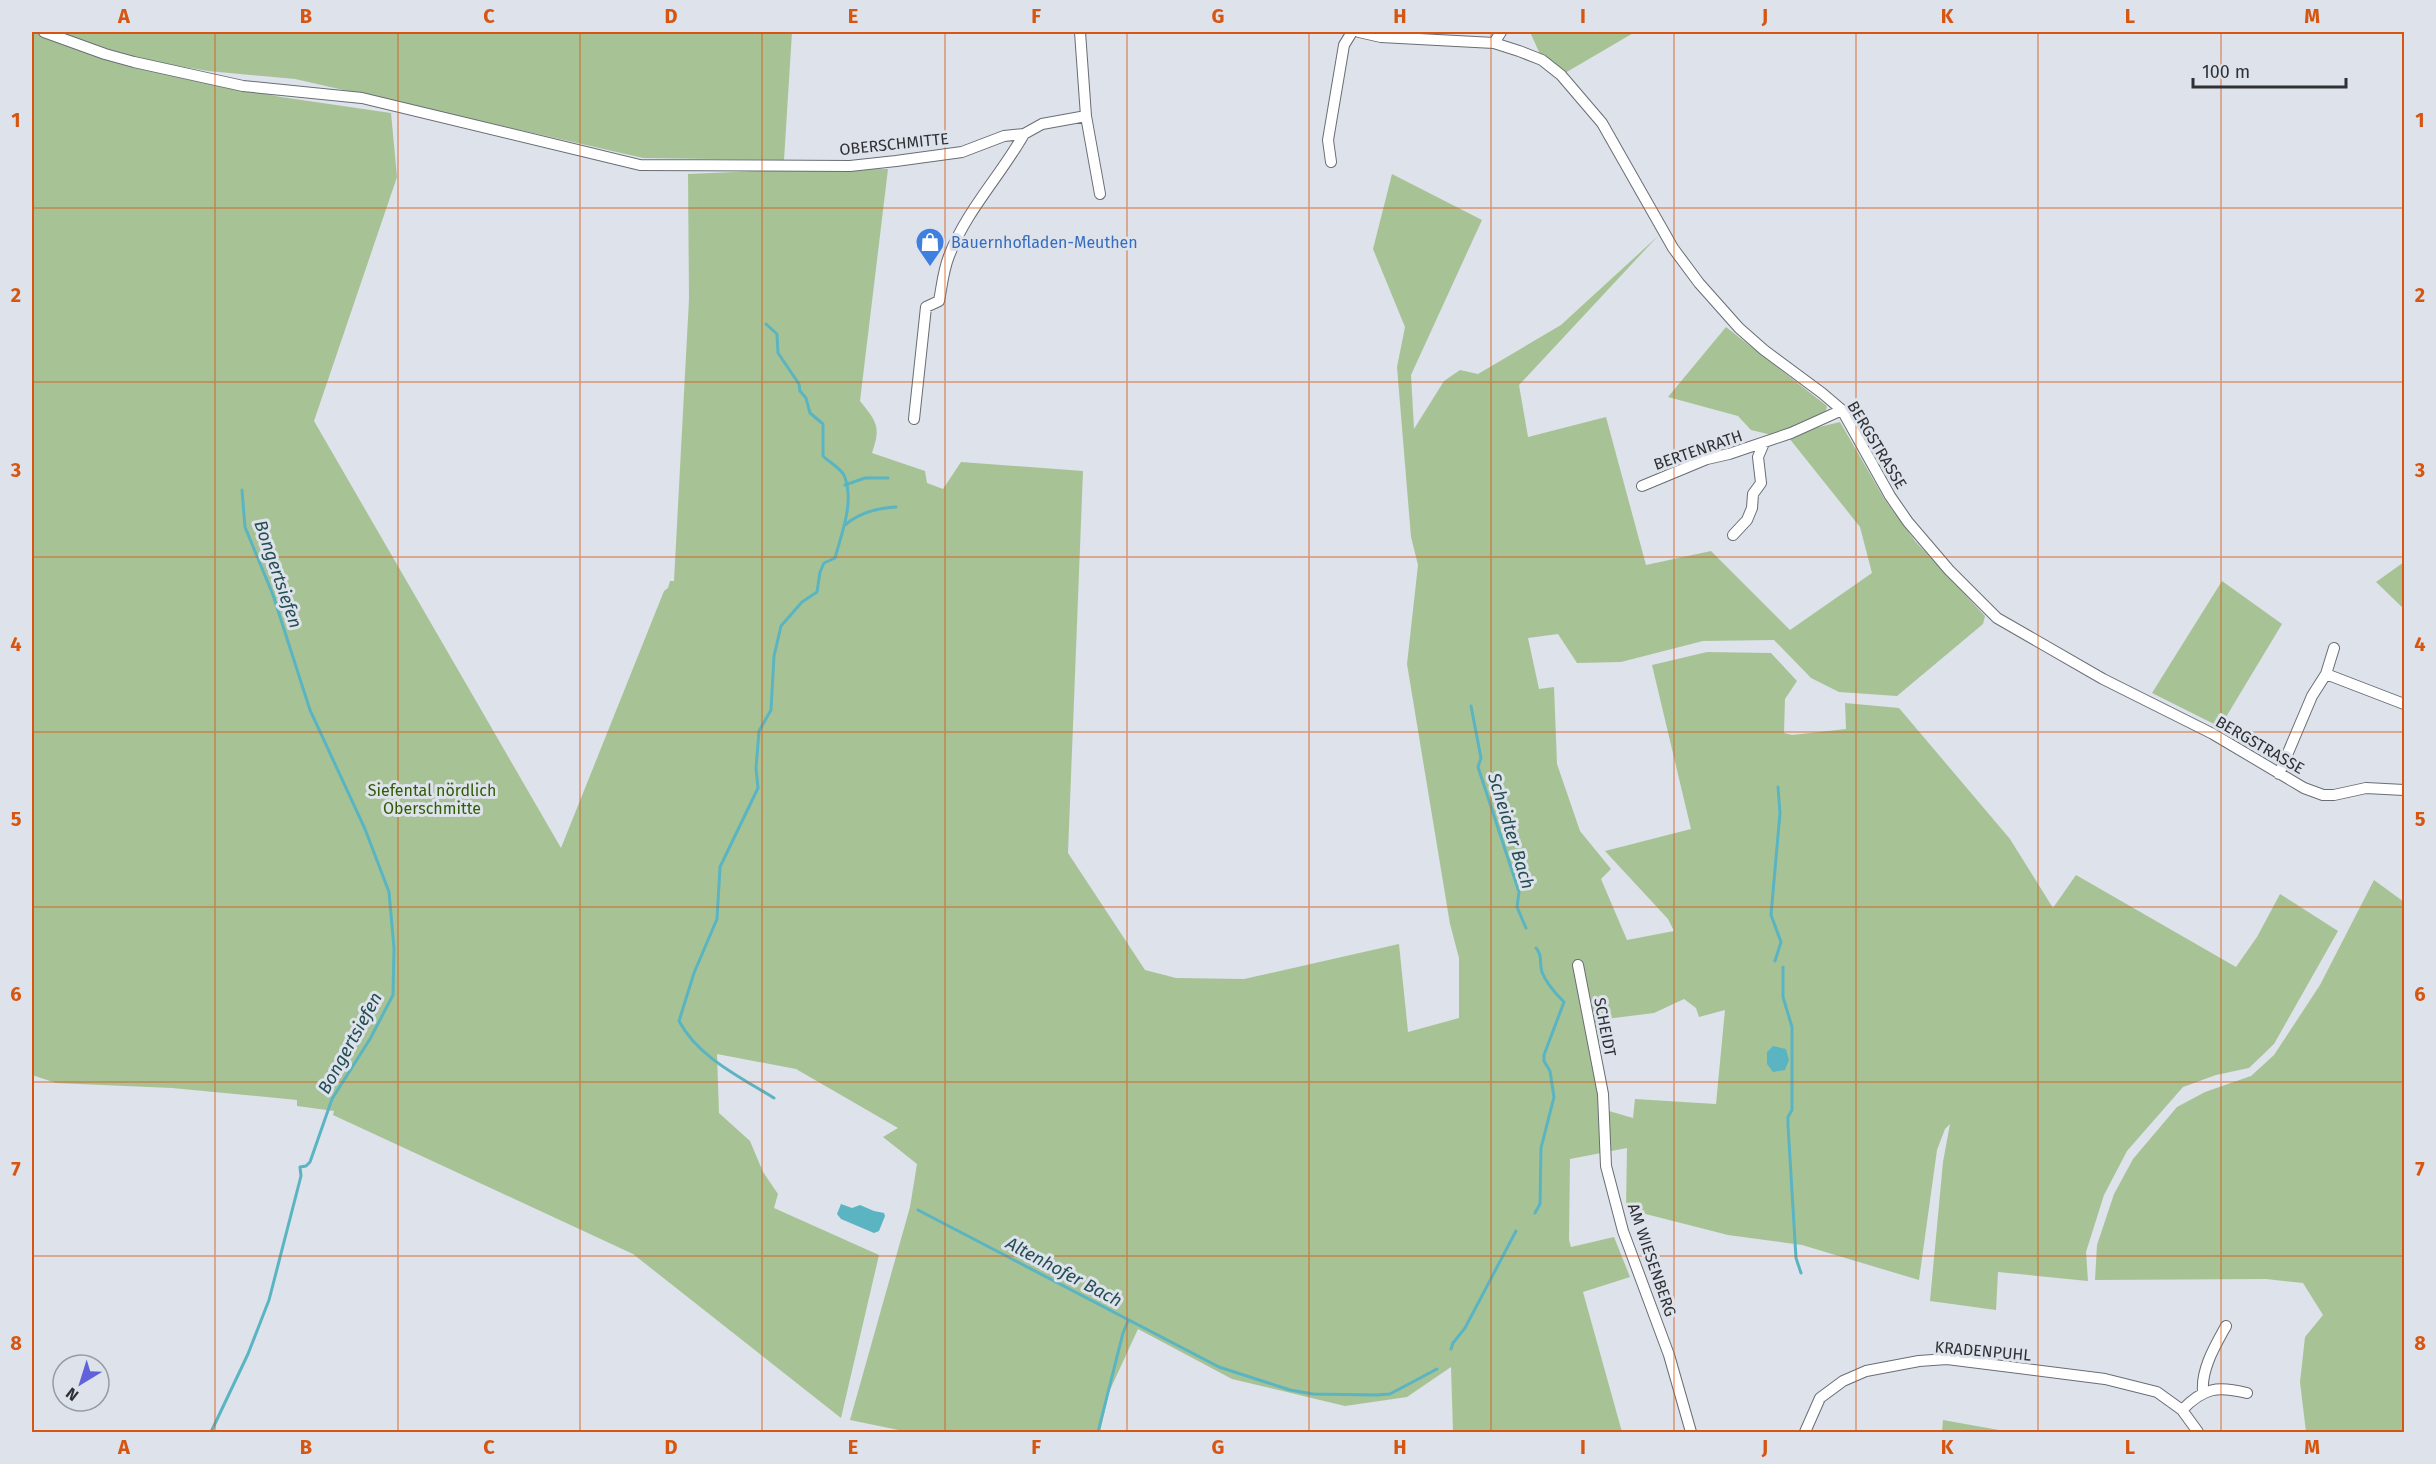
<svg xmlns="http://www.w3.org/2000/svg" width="2436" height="1464" viewBox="0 0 2436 1464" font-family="'Fira Sans',sans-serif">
<rect width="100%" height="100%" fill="#dde2eb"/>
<path fill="#a7c396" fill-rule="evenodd" d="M32,32H792L784,160L643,158L295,79L208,71L178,66L188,79L281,97L391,113L397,177L314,421L561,848L664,591L668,588L670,581H674L689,299L688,174L783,170L888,169L860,401C877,422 881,427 872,453L925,471L927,483L943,489L961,462L1083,471L1068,853L1145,970L1176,978L1244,979L1399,944L1408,1032L1459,1018V958L1450,924L1407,664L1418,565L1411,537L1397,367L1405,327L1373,249L1392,174L1482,220L1411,375L1414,429L1444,381L1460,370L1478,374L1561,325L1658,236L1519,385L1528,437L1606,417L1646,565L1711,551L1790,630L1872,573L1860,527L1789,438L1815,428L1840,422L1885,500L1915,541L1985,616L1983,624L1897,696L1839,692L1811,678L1774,640L1703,641L1621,662L1577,663L1558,634L1528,638L1539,689L1554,687L1557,764L1580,831L1611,869L1601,879L1627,940L1674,931L1668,919L1605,851L1691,829L1652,665L1707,652L1771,653L1797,681L1785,699L1784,733L1792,735L1846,729L1845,703L1899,708L2010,839L2053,908L2076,875L2236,967L2257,937L2280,894L2338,931L2274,1044L2249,1068L2216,1075L2183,1087L2127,1151L2104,1195L2086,1252L2088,1281L1998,1272L1996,1310L1930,1301L1943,1162L1950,1124L1945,1129L1937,1150L1919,1280L1802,1245L1728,1235L1626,1209L1627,1148L1570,1159L1569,1240L1571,1247L1614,1237L1630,1277L1583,1292L1622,1432H1453L1451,1367L1407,1397L1345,1406L1232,1379L1138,1329L1109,1392L1100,1432H908L850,1420L910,1207L917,1164L883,1137L898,1128L796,1069L717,1054L719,1113L750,1141L763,1172L778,1194L774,1208L879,1255L841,1418L633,1254L333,1115L334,1111L297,1106V1100L172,1088L56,1083L32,1075ZM1684,999L1696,1008L1699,1017L1725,1010L1716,1104L1635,1099L1633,1118L1602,1109L1598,1020L1654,1013Z
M1530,32H1635L1565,73L1540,54Z
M1726,327L1827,406L1825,414L1772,435L1751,430L1738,416L1668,397Z
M2404,562V609L2376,582Z
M2222,581L2282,624L2220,727L2152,693Z
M2374,880L2404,902V1432H2306L2300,1382L2305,1337L2323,1315L2303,1283L2266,1279L2095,1280L2097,1245L2114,1194L2133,1159L2177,1107L2205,1092L2251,1076L2274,1055L2320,985Z
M1943,1420L2010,1432H1942Z"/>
<path fill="#5ab4c1" d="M1773,1046L1786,1049L1789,1060L1785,1070L1773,1072L1767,1064V1052Z
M841,1204L852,1208L860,1205L874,1211L884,1213L885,1216L879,1231L874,1233L841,1219L837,1214Z"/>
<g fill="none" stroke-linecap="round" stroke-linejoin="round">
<path stroke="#5ab4c1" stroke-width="3" d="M766,324L777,334L778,353L799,384L800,391L806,398L810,413L823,424V456C829,462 840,468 844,475C855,501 842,532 835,558L824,563L820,572L817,592L802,602L781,626L774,656L771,710L759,731L756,768L758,788L720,867L717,919L694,973L679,1021C698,1057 740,1077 774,1098
M845,485L865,478H888
M845,525C859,513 877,508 896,507
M1471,706L1481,758L1478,767L1519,892L1517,907L1526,928
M1775,961L1781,942L1771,915L1780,813L1778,787
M1783,967V997L1792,1027V1110L1788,1117V1125L1796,1258L1801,1273
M918,1210L1219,1367L1290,1390L1313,1394L1376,1395L1390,1394L1437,1369
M1535,1213L1540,1204L1541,1148L1554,1097L1550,1071L1544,1061V1055L1564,1002C1556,994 1546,983 1542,972C1539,964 1543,955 1536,948
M1451,1349L1453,1343L1465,1328L1516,1231
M211,1432L248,1354L269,1300L301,1176L300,1167L306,1166L310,1162L332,1099L370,1039L393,995L394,948L389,892L365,829L310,710L273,595L245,527L242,490
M1098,1432L1123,1333L1128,1321"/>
<g stroke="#696e75" stroke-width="12">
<path id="minor" d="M44,32L105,54L134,62L243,86L362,98L640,165L850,166L896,161L962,152L1004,136L1024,134L1042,124L1086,116
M1080,32L1086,116L1100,194
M1359,32L1381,37L1494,43L1519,51L1542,60L1561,75L1602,123L1673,248L1699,283L1739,328L1764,350L1822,393L1842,410L1890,496L1908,522L1949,570L1997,618L2103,679L2213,734L2304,788L2323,795H2334L2366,788L2404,790
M1494,43L1501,32
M1331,162L1328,140L1344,45L1352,32
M914,419L926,307L939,301C942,286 943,271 949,256C966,211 1001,175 1024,134
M1642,486L1707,459L1729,454L1791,433L1842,410
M1733,535L1747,520L1752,508L1753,494L1761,483L1758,457L1764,443
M2326,674L2404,704
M2279,774L2312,696L2326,674L2334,648
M1578,965L1603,1094L1606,1166L1623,1231L1669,1355L1691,1432
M2203,1392C2201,1369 2215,1346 2226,1326
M2182,1410C2204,1387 2218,1386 2247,1393
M1805,1432L1820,1398L1843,1381L1866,1371L1919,1361L1947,1359L2105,1379L2157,1392L2182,1410L2198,1432"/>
</g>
<use href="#minor" stroke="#fff" stroke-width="10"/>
</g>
<path fill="none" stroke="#d65510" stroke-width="1.5" stroke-opacity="0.55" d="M215,32V1432M398,32V1432M580,32V1432M762,32V1432M945,32V1432M1127,32V1432M1309,32V1432M1491,32V1432M1674,32V1432M1856,32V1432M2038,32V1432M2221,32V1432M32,208H2404M32,382H2404M32,557H2404M32,732H2404M32,907H2404M32,1082H2404M32,1256H2404"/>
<defs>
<g id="shop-pin" transform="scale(1.5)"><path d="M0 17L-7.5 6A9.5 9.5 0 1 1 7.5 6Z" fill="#3f7fe0" stroke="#dde2eb"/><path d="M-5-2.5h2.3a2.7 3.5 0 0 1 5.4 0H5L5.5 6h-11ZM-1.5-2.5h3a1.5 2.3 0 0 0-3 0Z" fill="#fff"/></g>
</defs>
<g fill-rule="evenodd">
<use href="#shop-pin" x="930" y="242"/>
</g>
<g text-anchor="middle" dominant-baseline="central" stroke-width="6" stroke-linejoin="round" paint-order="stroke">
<g font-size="16" fill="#2f3134" stroke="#dde2eb">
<text transform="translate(894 144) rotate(-6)">OBERSCHMITTE</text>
<text transform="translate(1877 445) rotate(59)">BERGSTRASSE</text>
<text transform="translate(1698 450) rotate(-19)">BERTENRATH</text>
<text transform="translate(2260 745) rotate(30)">BERGSTRASSE</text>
<text transform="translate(1605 1027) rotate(79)">SCHEIDT</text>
<text transform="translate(1652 1260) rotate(71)">AM WIESENBERG</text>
<text transform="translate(1983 1351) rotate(5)">KRADENPUHL</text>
</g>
<g font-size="16" fill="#366cbe" stroke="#dde2eb" text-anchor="start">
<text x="951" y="242">Bauernhofladen-Meuthen</text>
</g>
<g font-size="16" fill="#315b05" stroke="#dde2eb">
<text x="432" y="790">Siefental nördlich<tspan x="432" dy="18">Oberschmitte</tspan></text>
</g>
<g font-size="18" font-style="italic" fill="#254e54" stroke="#dde2eb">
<text transform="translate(278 574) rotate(71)">Bongertsiefen</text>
<text transform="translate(1511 831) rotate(73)">Scheidter Bach</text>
<text transform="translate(350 1043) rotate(-61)">Bongertsiefen</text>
<text transform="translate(1064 1272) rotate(28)">Altenhofer Bach</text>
</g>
</g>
<rect width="2436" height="1464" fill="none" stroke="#dde2eb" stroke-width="66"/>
<g transform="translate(81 1383) rotate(218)"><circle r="28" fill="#dde2eb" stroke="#979ba2" stroke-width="1.5"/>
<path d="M0-4.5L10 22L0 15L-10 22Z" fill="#6162db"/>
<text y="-9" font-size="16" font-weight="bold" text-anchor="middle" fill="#2f3134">N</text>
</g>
<path d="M2193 78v9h153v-9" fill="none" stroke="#2f3134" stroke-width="3"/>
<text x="2202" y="78" font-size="18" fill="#2f3134" stroke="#dde2eb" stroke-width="4.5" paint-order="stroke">100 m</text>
<rect x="33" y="33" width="2370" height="1398" fill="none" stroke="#d65510" stroke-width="2"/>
<g font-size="20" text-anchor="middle" font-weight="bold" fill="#d65510">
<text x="124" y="23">A</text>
<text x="306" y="23">B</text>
<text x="489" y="23">C</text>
<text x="671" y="23">D</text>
<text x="853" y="23">E</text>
<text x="1036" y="23">F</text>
<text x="1218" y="23">G</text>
<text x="1400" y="23">H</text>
<text x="1583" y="23">I</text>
<text x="1765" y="23">J</text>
<text x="1947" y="23">K</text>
<text x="2130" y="23">L</text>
<text x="2312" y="23">M</text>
<text x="16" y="127">1</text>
<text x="2420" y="127">1</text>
<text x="16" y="302">2</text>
<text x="2420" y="302">2</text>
<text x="16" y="477">3</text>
<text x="2420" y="477">3</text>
<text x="16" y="651">4</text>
<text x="2420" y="651">4</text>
<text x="16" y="826">5</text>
<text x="2420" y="826">5</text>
<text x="16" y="1001">6</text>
<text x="2420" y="1001">6</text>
<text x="16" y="1176">7</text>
<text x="2420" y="1176">7</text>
<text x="16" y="1350">8</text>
<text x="2420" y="1350">8</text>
<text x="124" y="1454">A</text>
<text x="306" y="1454">B</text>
<text x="489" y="1454">C</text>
<text x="671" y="1454">D</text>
<text x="853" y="1454">E</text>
<text x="1036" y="1454">F</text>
<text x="1218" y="1454">G</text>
<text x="1400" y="1454">H</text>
<text x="1583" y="1454">I</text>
<text x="1765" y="1454">J</text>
<text x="1947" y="1454">K</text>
<text x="2130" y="1454">L</text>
<text x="2312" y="1454">M</text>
</g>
</svg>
